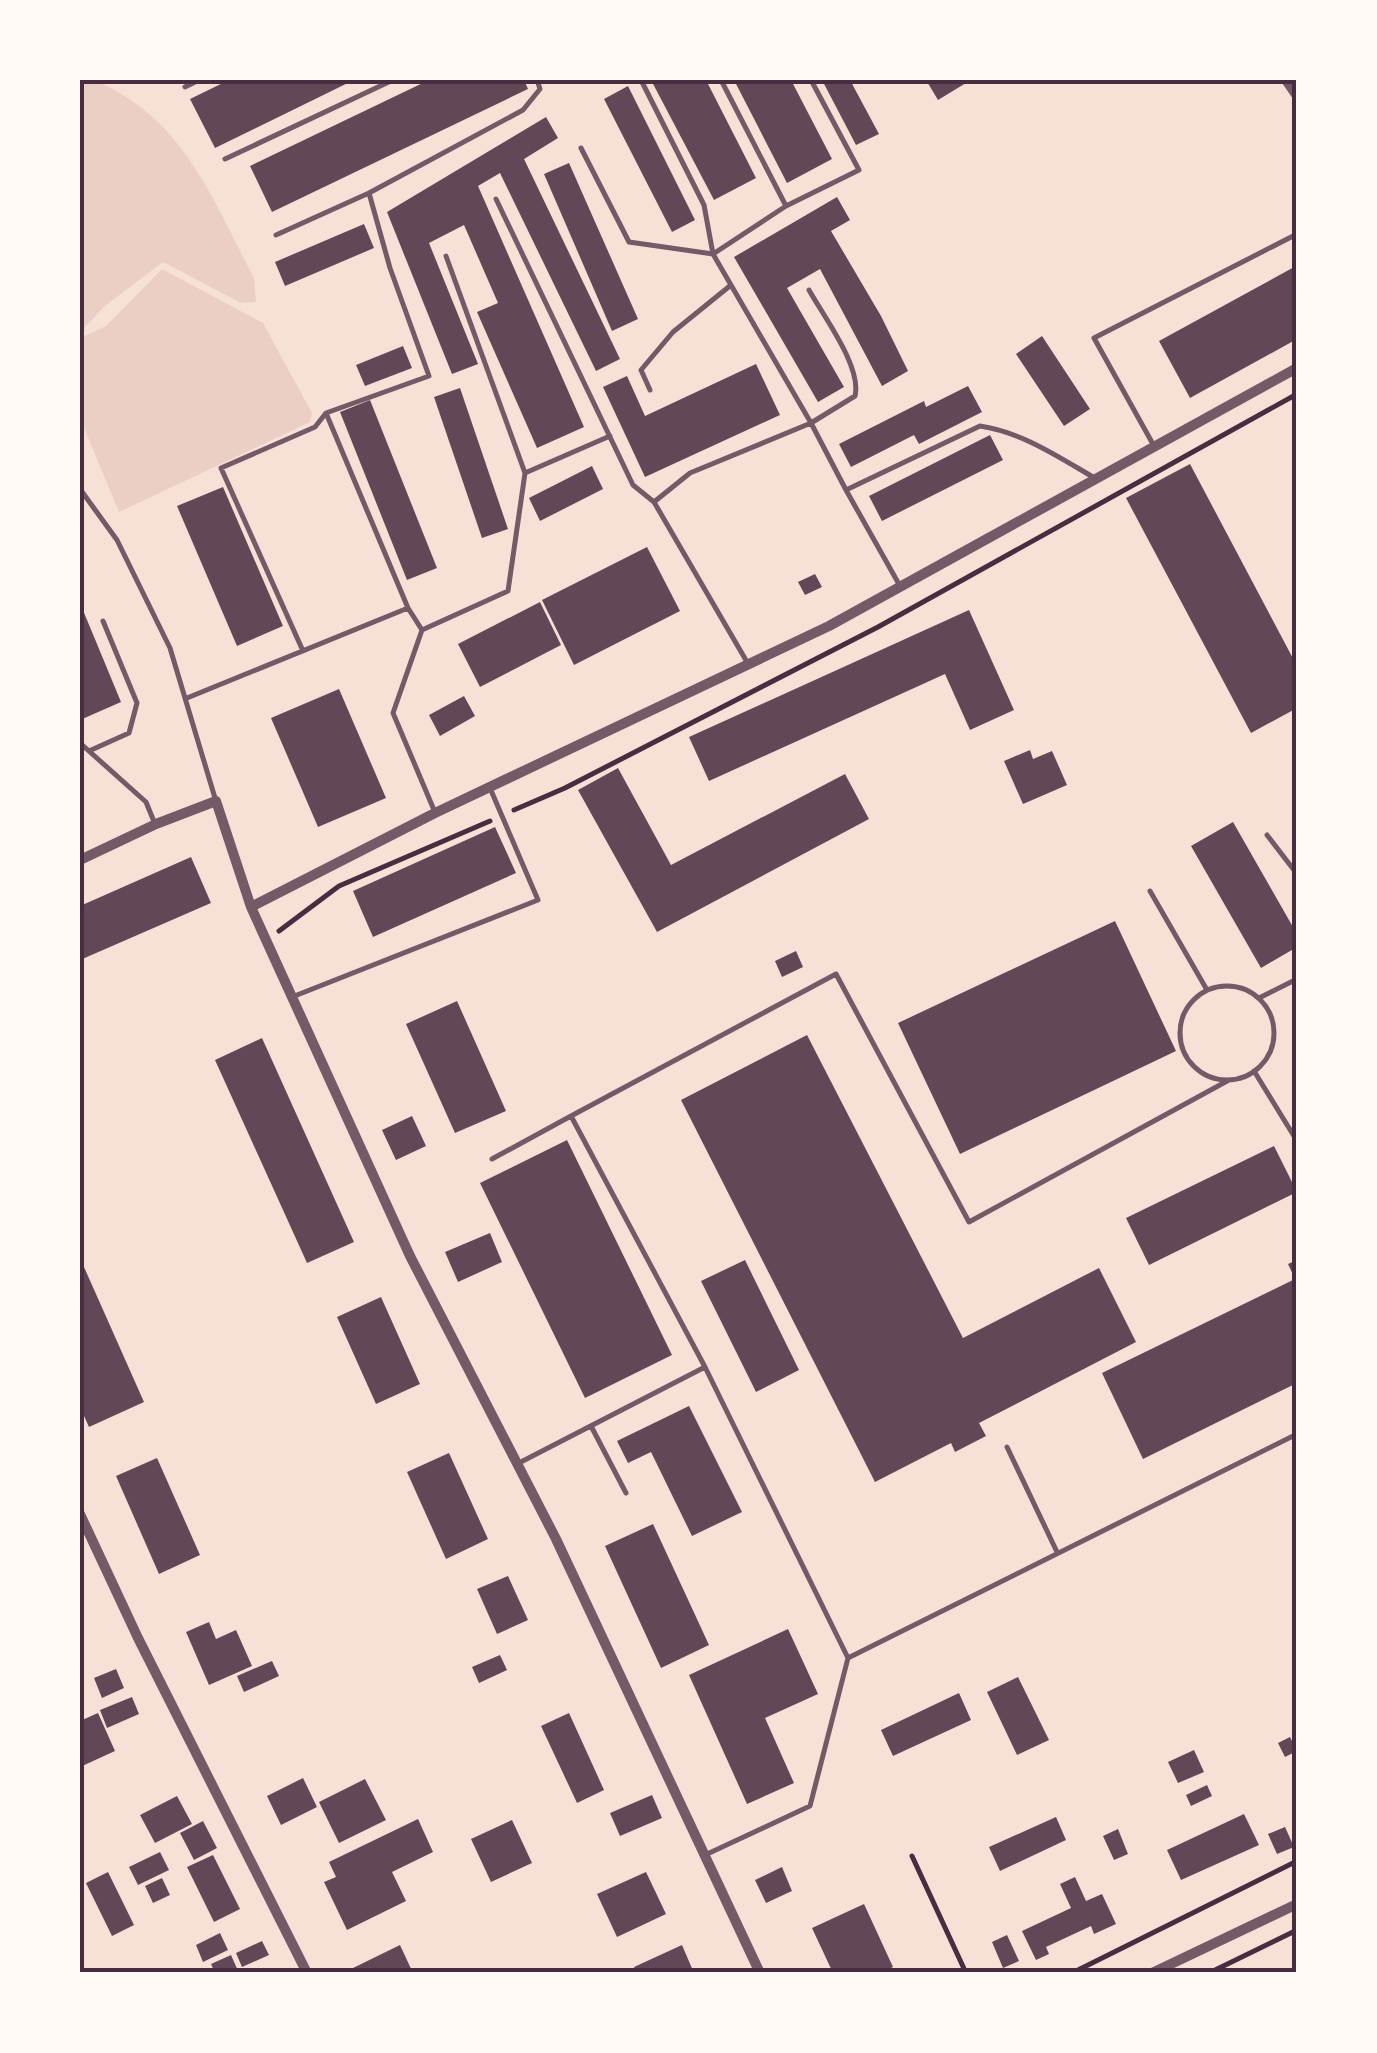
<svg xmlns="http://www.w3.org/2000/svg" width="1377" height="2053" viewBox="0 0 1377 2053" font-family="'Source Sans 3',sans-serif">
<rect width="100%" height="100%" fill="#f7e1d7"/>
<path fill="#ebcfc5" d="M80,80C98,80 108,86 123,95C190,135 219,212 254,278L256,302L241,303L163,262L105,306L80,332Z
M162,269L263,323L312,413L310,422L119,512L80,418V338L106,326Z"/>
<path fill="#644757" d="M229,80H354L215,148L190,99Z
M429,80H524L528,89L272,212L250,166Z
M651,80H706L756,178L714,200Z
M734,80H791L832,159L787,183Z
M822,80H850L879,134L856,145Z
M926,80H971L938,100Z
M628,86L695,220L672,232L604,99Z
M546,117L558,138L524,159L620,359L596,371L500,173L478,186L584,427L537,448L477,312L498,303L464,225L429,243L478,364L452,374L387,212Z
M569,163L638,319L612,331L544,174Z
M837,197L850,220L831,231L881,316L908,371L882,386L820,269L787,288L844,387L818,402L734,257Z
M364,224L374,248L285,286L275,262Z
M1296,266L1297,339L1190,398L1159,341Z
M1042,336L1090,409L1064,426L1016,354Z
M403,346L412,368L365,386L356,365Z
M756,364L780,415L645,477L603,387L627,376L645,416Z
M968,386L982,412L919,444L914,435L851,467L839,444L924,401L926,407Z
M460,388L508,529L482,538L434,397Z
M370,400L437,568L407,580L340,412Z
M990,435L1003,460L882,521L869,496Z
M1190,464L1297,666V708L1251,733L1126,498Z
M592,466L603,489L540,521L529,498Z
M223,487L283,626L237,646L177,506Z
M647,547L680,611L574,665L542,600Z
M815,574L822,587L805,595L798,582Z
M540,602L561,645L480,687L458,644Z
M80,603L121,702L80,720Z
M969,610L1014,710L970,730L945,674L709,781L689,737Z
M339,689L386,798L318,827L271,718Z
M464,696L475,716L440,736L429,715Z
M1030,750L1033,759L1052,751L1067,785L1023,804L1004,761Z
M618,768L671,865L845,774L869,819L657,932L578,790Z
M1233,822L1297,934V947L1261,968L1191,846Z
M495,827L516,873L373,937L353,891Z
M191,857L211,903L80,960V906Z
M1115,921L1176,1051L960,1154L898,1023Z
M796,951L803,967L782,977L775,961Z
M457,1001L506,1111L455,1133L406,1024Z
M807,1035L963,1338L1099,1268L1136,1342L979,1423L986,1436L955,1452L951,1443L875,1482L681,1100Z
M262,1038L354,1242L307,1263L215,1060Z
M412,1116L426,1146L396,1160L382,1130Z
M567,1140L672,1355L585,1398L480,1183Z
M1274,1146L1297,1192L1149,1265L1126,1218Z
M490,1233L502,1262L458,1282L445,1252Z
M80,1258L144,1402L89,1427L80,1407Z
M745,1260L799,1370L756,1392L701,1281Z
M1297,1260V1383L1143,1459L1102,1373L1295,1279L1288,1264Z
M381,1297L420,1384L376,1404L337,1317Z
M689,1406L742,1512L692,1536L651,1452L628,1463L617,1441Z
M449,1453L488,1539L446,1559L407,1472Z
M157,1458L200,1555L159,1574L116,1476Z
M653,1524L709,1645L661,1668L605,1546Z
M508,1576L528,1620L497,1634L477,1589Z
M209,1622L216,1639L236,1630L252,1666L209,1685L186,1632Z
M788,1629L818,1694L765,1718L794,1783L747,1804L689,1675Z
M500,1655L507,1670L479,1683L472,1667Z
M272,1661L279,1676L244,1692L237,1676Z
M116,1669L124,1688L102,1698L94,1678Z
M1018,1677L1049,1740L1017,1755L987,1692Z
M959,1693L971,1720L893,1756L881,1730Z
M132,1697L139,1714L107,1728L100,1710Z
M98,1713L115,1751L80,1767V1721Z
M569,1713L604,1790L577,1803L541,1726Z
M1290,1737L1297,1751L1285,1757L1278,1743Z
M1194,1750L1204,1772L1178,1783L1168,1762Z
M303,1778L317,1807L281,1825L267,1796Z
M365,1779L386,1820L339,1843L319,1802Z
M1207,1785L1212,1796L1191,1806L1186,1795Z
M652,1795L662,1818L620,1836L610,1813Z
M177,1796L192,1824L155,1843L140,1815Z
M1244,1814L1259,1845L1181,1880L1167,1850Z
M1056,1817L1066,1840L1000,1871L989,1847Z
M418,1819L433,1852L392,1872L406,1901L347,1930L324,1882L336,1877L329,1862Z
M512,1820L532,1863L491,1882L471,1839Z
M203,1821L217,1848L194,1860L180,1833Z
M1285,1827L1294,1847L1277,1854L1268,1834Z
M1118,1829L1128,1854L1114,1860L1103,1836Z
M160,1852L169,1870L138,1885L129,1867Z
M213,1855L240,1909L214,1922L187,1867Z
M782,1867L792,1891L766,1903L755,1880Z
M108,1872L134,1925L112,1936L86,1883Z
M646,1872L666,1914L617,1937L597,1894Z
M1075,1877L1086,1901L1102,1894L1116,1924L1094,1934L1091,1926L1046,1947L1049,1954L1036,1960L1022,1931L1071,1908L1060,1884Z
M162,1878L170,1895L153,1903L145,1886Z
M864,1904L893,1967L881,1973H833L812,1928Z
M220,1933L228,1950L203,1962L196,1945Z
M1007,1935L1019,1961L1003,1968L992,1942Z
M262,1941L269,1955L242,1967L236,1953Z
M400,1945L413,1973H355L353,1968Z
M682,1945L694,1973H636L634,1967Z
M231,1955L239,1973H215L211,1964Z"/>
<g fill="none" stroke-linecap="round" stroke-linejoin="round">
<path stroke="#4a2c40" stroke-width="5" d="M514,810L565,788L878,627L1297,394
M279,931L339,886L490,821
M912,1856L966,1973
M1072,1973L1297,1861
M1209,1973L1297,1930"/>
<path stroke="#755966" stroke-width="5" d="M721,80L786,206
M185,87L199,80
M581,148L629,242L713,254L704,205L641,80
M225,159L393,80
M496,199L633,485L654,502L747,662
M276,235L369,193
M446,256L525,473L610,436
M809,290C824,317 862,367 855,396L811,423L846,490
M650,390L641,370L673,332L731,285
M326,413L408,608
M1154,446L1094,338L1297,234
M80,489L117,540L170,648L215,798
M654,502L690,473L811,423L713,254L786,206L859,170L811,80
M900,586L846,490L980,426C1021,432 1057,456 1093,477
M303,651L221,468L315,427L326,413L429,376L390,268L369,193L523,110L540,89L537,80
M187,698L408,608L422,630
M80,743L146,802L155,824
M89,751L129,733L137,703L103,621
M434,810L393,713L422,630L508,591L525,473
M1267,835L1297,874
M1150,891L1207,990
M1180 1033a47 47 0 1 1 94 0a47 47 0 1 1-94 0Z
M292,997L538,900L490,788
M1259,998L1297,979
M1254,1071L1297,1141
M571,1116L836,974L969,1222L1229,1080
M492,1159L571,1116L705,1367L848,1658L810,1806L705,1855
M591,1426L626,1493
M1007,1447L1057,1552
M517,1464L705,1367
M848,1658L1297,1434"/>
<path stroke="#755966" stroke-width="10" d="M1286,80L1297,96
M80,860L156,824L216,801L251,907L410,1256L556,1539L760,1973
M251,907L435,813L829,626L1297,368
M80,1514L138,1638L307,1973
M1152,1973L1297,1904"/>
</g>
<rect width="1377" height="2053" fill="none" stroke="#fffaf5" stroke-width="165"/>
<rect x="82" y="82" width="1212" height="1888" fill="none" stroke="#4a2c40" stroke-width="4"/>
</svg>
